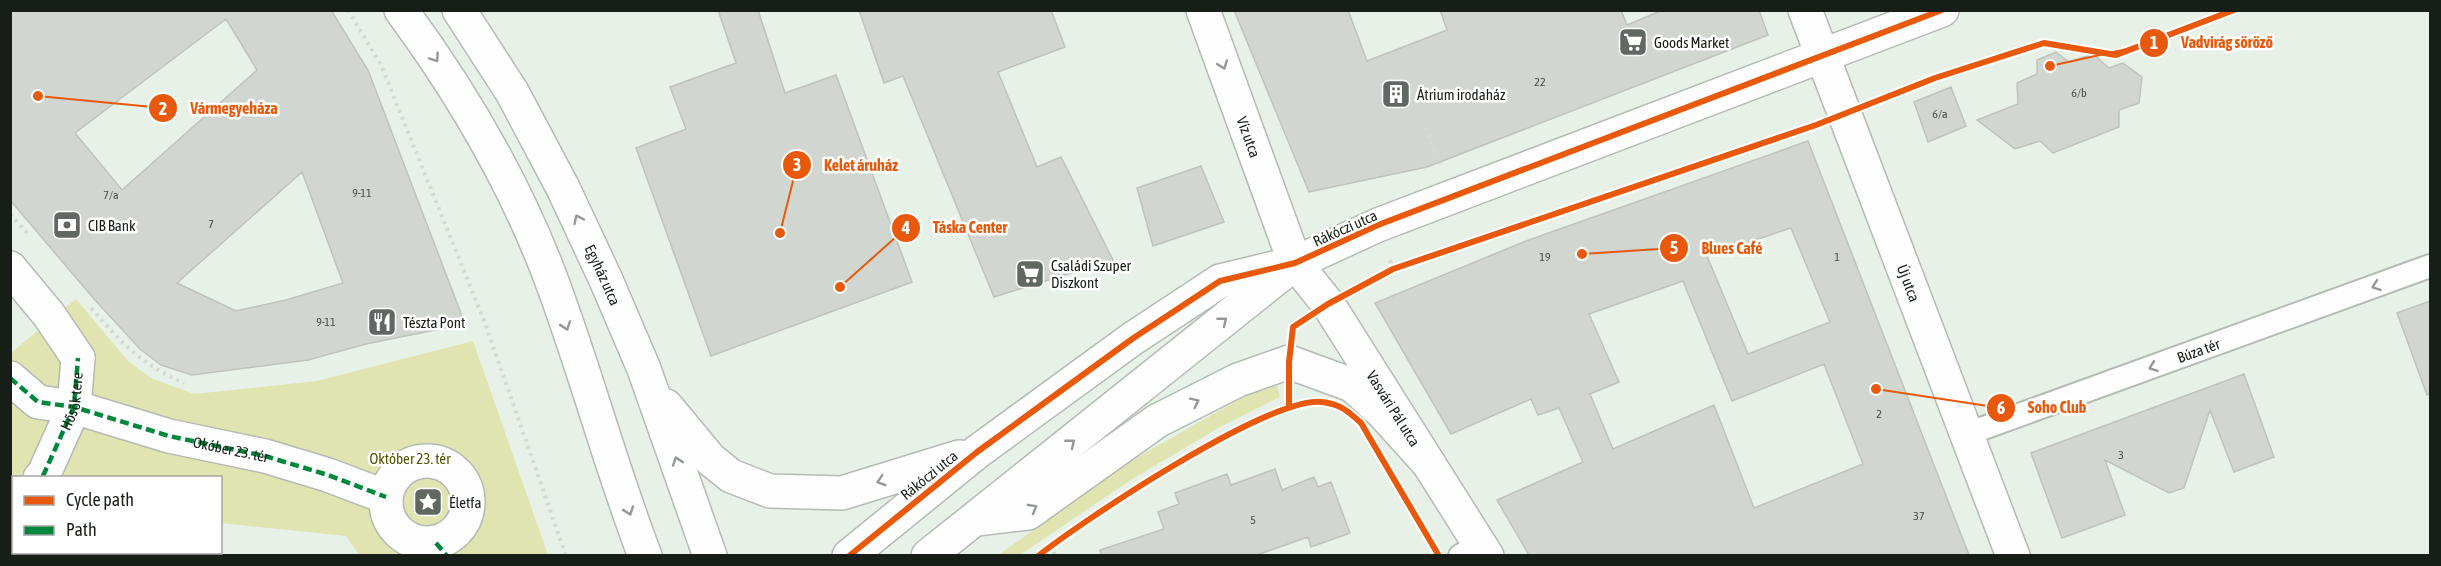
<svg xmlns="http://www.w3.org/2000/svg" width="2441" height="566" viewBox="0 0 2441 566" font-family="'Asap Condensed',sans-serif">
<rect width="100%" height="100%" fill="#e8f1e8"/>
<path fill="#e0e4b0" d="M76,299L128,361L151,378L194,394L317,381L473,341L548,555H359L346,536L221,523L220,478H14L13,487L11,482V353Z
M1277,384L1280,397L1220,427L1129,481L1020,555L997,556L1129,462L1247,395Z"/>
<path fill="#d1d7d0" stroke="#bec3bb" stroke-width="1.5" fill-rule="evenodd" d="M10,10H331L368,70L465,324L366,344L308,360L192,375L161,365L140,349L94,299L10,200ZM226,19L257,70L122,190L75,133ZM302,172L343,283L286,300L236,311L177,283Z
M718,10H758L785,93L836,75L912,282L711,356L636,148L686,129L670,87L736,63Z
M859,10H1051L1065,47L998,72L1037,167L1061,157L1113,260L994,297L903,76L884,83Z
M1234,10H1348L1367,61L1447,30L1440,10H1621L1627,25L1663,10H1759L1768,35L1427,167L1309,192Z
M2056,52L2069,62L2093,54L2109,68L2123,63L2142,77L2139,103L2119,110V127L2053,153L2040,141L2015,149L1977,120L2018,104L2017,83L2037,74V60Z
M1951,87L1966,126L1928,142L1914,102Z
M1808,141L1969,555H1529L1497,500L1583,462L1559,408L1538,415L1531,399L1451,434L1375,303L1526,241ZM1791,228L1830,322L1748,354L1707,256ZM1683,281L1732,401L1824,364L1863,464L1754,508L1714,405L1613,449L1590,394L1619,382L1589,314Z
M1201,166L1224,222L1153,246L1137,188Z
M2430,301V394L2427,395L2397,313Z
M2244,374L2274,457L2234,472L2210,410L2184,488L2169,493L2105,460L2125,515L2062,538L2031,453Z
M1275,469L1282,490L1314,477L1318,487L1331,482L1350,533L1311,547L1308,537L1257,555H1101L1100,550L1164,529L1158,512L1179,504L1175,493L1227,474L1231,485Z"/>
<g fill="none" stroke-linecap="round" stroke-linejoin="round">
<g stroke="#b4bbb4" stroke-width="26">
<g id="service">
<path id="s1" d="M1967,434L2430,266"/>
<path d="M1460,556L1480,544"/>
</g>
</g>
<g stroke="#b4bbb4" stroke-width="36">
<path id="pedestrian" d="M10,378L38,402L74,407L169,436L265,456L328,475L386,497
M386 502a41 41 0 1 1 82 0a41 41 0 1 1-82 0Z
M43,476L74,407L78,358"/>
</g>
<g stroke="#b4bbb4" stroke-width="36">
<g id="minor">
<path id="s2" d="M1203,10L1295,263"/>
<path id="s3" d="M1805,10L2013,556"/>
<path d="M10,268L49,315L78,358"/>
<path d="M40,478L43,476"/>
<path d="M10,496L14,494"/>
</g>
</g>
<g stroke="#b4bbb4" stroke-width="36">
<g id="tertiary">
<path d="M401,10C460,90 512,178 548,271C584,365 609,462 645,556"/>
<path id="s4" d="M459,10L512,92L563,188L606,280L644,369L710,556"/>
<path id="s5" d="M1295,263L1328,304L1487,556"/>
<path d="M666,406L710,459L731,476L770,491L842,493L959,457"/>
<path d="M976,519L1028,513L1157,421L1238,380L1289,362L1352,385L1382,412L1429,464"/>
<path d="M849,556L977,452L1132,339L1220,281L1295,263L1378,225L1942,10"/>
<path d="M928,556L1289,268"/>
</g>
</g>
<path stroke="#d6d8d6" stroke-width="4" stroke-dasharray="3 4.5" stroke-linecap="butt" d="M348,10L381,65L485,323L566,556
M1426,128L1440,164
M10,214L30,236
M1390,260L1393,269
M91,308C123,344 139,363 184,383
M1051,545L1055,556"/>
<use href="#service" stroke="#fcfdfc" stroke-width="22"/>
<use href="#pedestrian" stroke="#fcfdfc" stroke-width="33"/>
<use href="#minor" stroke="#fcfdfc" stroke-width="33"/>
<use href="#tertiary" stroke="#fcfdfc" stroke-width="33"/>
<g stroke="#00873e" stroke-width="4.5" stroke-dasharray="9 4.5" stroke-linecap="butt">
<path id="s6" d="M10,378L38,402L74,407L169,436L265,456L328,475L386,497"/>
<path id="s7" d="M43,476L74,407L78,358"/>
<path d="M436,543L447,556"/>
</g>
<g stroke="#fff" stroke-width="10">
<path id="cycleway" d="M1289,406V362L1293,327L1328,304L1393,269L1816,125L1935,78L2044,43L2116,55L2234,10
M849,556L977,452L1132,339L1220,281L1295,263L1378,225L1942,10
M1038,556C1085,519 1268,397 1322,402C1340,404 1348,411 1361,423L1439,556"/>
</g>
<use href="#cycleway" stroke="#e8590c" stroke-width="6"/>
</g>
<defs><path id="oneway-chevron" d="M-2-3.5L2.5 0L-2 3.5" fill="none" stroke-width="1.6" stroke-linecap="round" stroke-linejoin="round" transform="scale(1.5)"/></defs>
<g stroke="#959995">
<use href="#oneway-chevron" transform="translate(435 58) rotate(56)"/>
<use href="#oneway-chevron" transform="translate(1223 65) rotate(70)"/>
<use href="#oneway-chevron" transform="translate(578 219) rotate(-115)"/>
<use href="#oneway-chevron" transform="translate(2376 286) rotate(160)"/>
<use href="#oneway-chevron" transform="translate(1223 321) rotate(-39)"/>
<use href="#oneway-chevron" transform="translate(566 326) rotate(71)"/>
<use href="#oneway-chevron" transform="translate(2153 367) rotate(160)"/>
<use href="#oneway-chevron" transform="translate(1195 402) rotate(-26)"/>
<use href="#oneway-chevron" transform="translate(1071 443) rotate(-39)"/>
<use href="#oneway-chevron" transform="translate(677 461) rotate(-109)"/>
<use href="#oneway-chevron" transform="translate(881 481) rotate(163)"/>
<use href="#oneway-chevron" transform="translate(1033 508) rotate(-30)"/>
<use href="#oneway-chevron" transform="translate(629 511) rotate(71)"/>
</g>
<defs>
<g id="supermarket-square" transform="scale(1.5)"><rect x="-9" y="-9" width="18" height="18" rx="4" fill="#606861" stroke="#fff"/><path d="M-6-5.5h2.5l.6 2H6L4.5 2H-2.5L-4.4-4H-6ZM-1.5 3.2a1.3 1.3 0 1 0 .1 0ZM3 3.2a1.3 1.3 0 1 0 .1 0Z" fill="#fff"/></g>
<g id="building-square" transform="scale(1.5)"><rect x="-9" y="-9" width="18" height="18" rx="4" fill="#606861" stroke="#fff"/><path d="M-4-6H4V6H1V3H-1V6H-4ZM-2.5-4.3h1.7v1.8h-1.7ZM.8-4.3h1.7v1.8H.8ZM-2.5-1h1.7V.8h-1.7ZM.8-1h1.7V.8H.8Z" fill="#fff"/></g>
<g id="bank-square" transform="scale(1.5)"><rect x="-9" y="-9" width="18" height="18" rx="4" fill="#606861" stroke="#fff"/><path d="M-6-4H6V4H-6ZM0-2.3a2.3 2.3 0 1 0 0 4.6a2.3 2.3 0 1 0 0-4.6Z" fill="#fff"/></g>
<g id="restaurant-square" transform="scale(1.5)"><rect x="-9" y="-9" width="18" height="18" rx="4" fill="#606861" stroke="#fff"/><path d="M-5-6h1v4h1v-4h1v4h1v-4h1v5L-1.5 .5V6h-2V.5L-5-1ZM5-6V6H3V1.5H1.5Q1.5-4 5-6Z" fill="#fff"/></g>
<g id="sight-square" transform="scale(1.5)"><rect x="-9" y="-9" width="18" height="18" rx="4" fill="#606861" stroke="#fff"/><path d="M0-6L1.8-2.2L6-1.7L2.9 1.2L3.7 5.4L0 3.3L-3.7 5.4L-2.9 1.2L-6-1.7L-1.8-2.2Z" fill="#fff"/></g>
</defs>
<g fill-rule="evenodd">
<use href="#supermarket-square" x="1633" y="42"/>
<use href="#building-square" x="1396" y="94"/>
<use href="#bank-square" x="67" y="225"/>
<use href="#supermarket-square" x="1030" y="274"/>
<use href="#restaurant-square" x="382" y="322"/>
<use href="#sight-square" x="428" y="502"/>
</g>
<g text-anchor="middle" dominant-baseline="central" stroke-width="5" stroke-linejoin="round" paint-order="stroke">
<g font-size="12" fill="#484e48">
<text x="1540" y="82">22</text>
<text x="2079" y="93">6/b</text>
<text x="1940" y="114">6/a</text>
<text x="362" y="193">9-11</text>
<text x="111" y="195">7/a</text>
<text x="211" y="224">7</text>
<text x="1545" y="257">19</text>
<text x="1837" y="257">1</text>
<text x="326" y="322">9-11</text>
<text x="1879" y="414">2</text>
<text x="2121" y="455">3</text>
<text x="1919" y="516">37</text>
<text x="1253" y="520">5</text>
</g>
<g font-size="15" fill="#171e18" stroke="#fff" text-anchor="start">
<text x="1654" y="42">Goods Market</text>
<text x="1417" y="94">Átrium irodaház</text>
<text x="88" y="225">CIB Bank</text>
<text x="1051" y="265">Családi Szuper<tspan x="1051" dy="17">Diszkont</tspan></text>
<text x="403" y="322">Tészta Pont</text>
<text x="449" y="502">Életfa</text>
</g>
<g font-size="15" fill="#171e18" stroke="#fff">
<text stroke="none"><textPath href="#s2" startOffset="135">Víz utca</textPath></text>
<text transform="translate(1345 228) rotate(-24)">Rákóczi utca</text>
<text stroke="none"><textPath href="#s4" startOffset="302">Egyház utca</textPath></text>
<text stroke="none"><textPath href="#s3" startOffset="292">Új utca</textPath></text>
<text stroke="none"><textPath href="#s1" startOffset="246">Búza tér</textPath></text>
<text stroke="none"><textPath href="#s7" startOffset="81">Hősök tere</textPath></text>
<text stroke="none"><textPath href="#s5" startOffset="176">Vasvári Pál utca</textPath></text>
<text stroke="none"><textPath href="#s6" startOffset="236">Okóber 23. tér</textPath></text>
<text transform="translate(929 475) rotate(-39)">Rákóczi utca</text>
</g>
<g font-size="15" fill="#555403" stroke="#fff">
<text x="410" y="458">Október 23. tér</text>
</g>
</g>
<path fill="none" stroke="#e8590c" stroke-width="2" d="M2050 66L2154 43M38 96L163 108M780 233L797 165M840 287L906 228M1582 254L1674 248M1876 389L2001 408"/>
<g fill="#e8590c" stroke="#fff" stroke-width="2">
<circle cx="2050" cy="66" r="6"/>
<circle cx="38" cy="96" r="6"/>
<circle cx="780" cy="233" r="6"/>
<circle cx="840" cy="287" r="6"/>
<circle cx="1582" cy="254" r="6"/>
<circle cx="1876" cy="389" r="6"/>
<circle cx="2154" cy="43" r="15"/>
<circle cx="163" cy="108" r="15"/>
<circle cx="797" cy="165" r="15"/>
<circle cx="906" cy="228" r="15"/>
<circle cx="1674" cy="248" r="15"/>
<circle cx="2001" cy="408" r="15"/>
</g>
<g font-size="18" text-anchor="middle" font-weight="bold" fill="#fff">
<text x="2154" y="49">1</text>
<text x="163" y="115">2</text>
<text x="797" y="171">3</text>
<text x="906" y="234">4</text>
<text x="1674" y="254">5</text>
<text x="2001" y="414">6</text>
</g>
<g font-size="16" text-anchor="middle" font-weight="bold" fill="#e8590c" stroke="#fff" stroke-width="5" stroke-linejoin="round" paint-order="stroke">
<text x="2227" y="48">Vadvirág söröző</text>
<text x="234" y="114">Vármegyeháza</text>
<text x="861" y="171">Kelet áruház</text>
<text x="970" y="233">Táska Center</text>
<text x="1732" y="254">Blues Café</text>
<text x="2057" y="413">Soho Club</text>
</g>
<rect width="2441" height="566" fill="none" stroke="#171e18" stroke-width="24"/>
<rect x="12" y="476" width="210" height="78" fill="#ffffff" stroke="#a2a5a3" stroke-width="1.5"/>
<rect x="24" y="496" width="30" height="9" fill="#e8590c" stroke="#a2a5a3" stroke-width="1.5"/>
<text x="66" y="506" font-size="18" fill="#171e18">Cycle path</text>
<rect x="24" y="526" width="30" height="9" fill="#00873e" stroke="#a2a5a3" stroke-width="1.5"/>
<text x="66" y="536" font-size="18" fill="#171e18">Path</text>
</svg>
